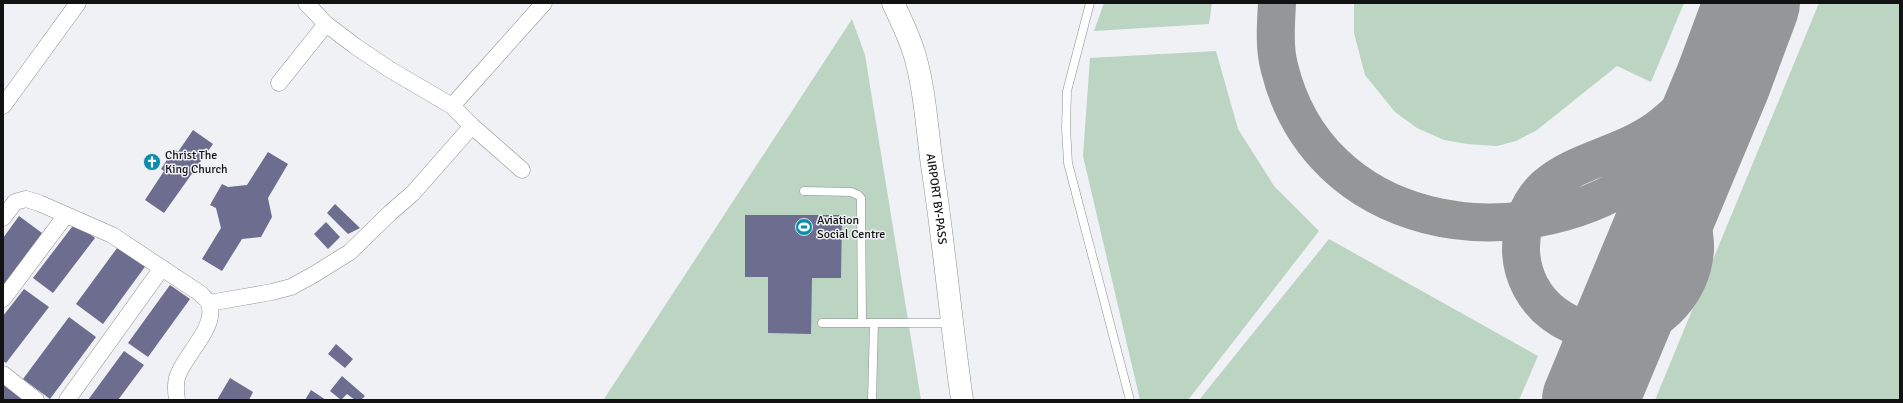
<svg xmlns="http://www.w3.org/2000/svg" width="1903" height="403" viewBox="0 0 1903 403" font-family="Signika,sans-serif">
<rect width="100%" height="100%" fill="#eff1f4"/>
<path fill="#bbd5c2" d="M1104,3H1212L1209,24L1094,31Z
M1354,3H1684L1651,82L1617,66L1537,130L1516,141L1497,146L1467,144L1444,140L1417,128L1395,112L1365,75L1354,33Z
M1819,3H1900V400H1655Z
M852,19L865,55L921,400L604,399Z
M1216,51L1238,129L1274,186L1319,231L1188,400H1140L1083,156L1090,58Z
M1329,239L1538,356L1519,400H1199Z"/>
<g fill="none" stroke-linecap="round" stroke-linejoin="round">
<path stroke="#949698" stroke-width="38" d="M1277,3C1276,23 1274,46 1279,66C1318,229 1513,262 1640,177C1664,161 1684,138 1700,114
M1701,132C1696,157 1692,181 1691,206C1690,221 1696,235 1695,250C1692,289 1661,328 1621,330C1593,331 1577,331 1554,314C1534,299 1522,276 1521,251C1520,158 1609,169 1663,125C1690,103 1713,78 1731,47C1739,33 1745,17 1751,3"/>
<path stroke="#949698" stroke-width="96" d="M1590,400L1723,81L1752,3"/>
</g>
<path fill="#6c6d8f" d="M193,130L213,144L164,213L145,200L164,171L161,169L174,149L178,152Z
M268,152L288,164L268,198L272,217L261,237L242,239L222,271L202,259L221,228L216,208L210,205L222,184L228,187L247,185Z
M335,204L360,228L348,234L327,213Z
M745,215H842L841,278H812L811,334L768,333V277H745Z
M19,216L42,233L3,287V238Z
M326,222L340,237L328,249L314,234Z
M75,223L95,238L53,293L33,278Z
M120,244L147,264L103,324L76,304Z
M170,285L190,299L148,357L128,343Z
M24,289L49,307L6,363L3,361V316Z
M69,317L96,337L50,399L23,379Z
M336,344L353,359L345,368L328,354Z
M124,351L144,365L118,400H88Z
M342,376L365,396L361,400H355L347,394L341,400L330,391Z
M230,378L253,392L249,400H217Z
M3,384L26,400H3Z
M311,390L326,400H305Z"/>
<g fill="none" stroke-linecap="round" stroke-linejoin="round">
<g stroke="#8d8f91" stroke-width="9">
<path id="service" d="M1090,3L1067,91L1066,128L1068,163L1130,400
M804,191L851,192L858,195L861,198L862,323
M822,323H951
M872,400L874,323"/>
</g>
<g stroke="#8d8f91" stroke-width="17">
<path id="minor" d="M306,3L326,24L355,46L389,69L452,106L472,126L522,170
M279,83L326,24
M3,106L78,3
M452,106L544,3
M3,218L15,202L26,199L39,203L112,235L201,294C203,297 208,300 209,304C218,327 183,356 177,378C175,385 176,393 177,400
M3,299L66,215
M209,303L272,292L291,287L313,275L350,252L390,213L413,193L472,126
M3,374L36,400
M67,400L162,268"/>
</g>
<g stroke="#8d8f91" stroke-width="23">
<g id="secondary">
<path id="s1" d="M893,3C901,20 910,38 915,56C925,91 927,129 932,165C944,243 951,322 962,400"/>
</g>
</g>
<use href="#service" stroke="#fff" stroke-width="8"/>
<use href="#minor" stroke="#fff" stroke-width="16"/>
<use href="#secondary" stroke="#fff" stroke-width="22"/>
</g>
<defs>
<g id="church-disc" transform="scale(0.9)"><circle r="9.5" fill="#0d8dad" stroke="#eff1f4"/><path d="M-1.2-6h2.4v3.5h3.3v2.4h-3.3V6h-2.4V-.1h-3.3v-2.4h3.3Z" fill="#fff"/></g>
<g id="stadium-disc" transform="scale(0.9)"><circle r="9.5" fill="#0d8dad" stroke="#eff1f4"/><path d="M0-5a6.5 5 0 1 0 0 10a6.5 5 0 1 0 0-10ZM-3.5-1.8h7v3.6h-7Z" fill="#fff"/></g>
</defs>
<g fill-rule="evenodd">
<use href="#church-disc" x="152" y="162"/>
<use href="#stadium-disc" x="804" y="227"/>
</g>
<g text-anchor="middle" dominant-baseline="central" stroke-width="3" stroke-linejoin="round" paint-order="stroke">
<g font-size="12" fill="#121213" stroke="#eff1f4" text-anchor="start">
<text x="165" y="155">Christ The<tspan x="165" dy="14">King Church</tspan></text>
<text x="817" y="220">Aviation<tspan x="817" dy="14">Social Centre</tspan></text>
</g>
<g font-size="12" fill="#121213" stroke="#eff1f4">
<text stroke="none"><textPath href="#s1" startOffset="202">AIRPORT BY-PASS</textPath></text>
</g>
</g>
<rect width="1903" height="403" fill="none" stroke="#121213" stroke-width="8"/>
</svg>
